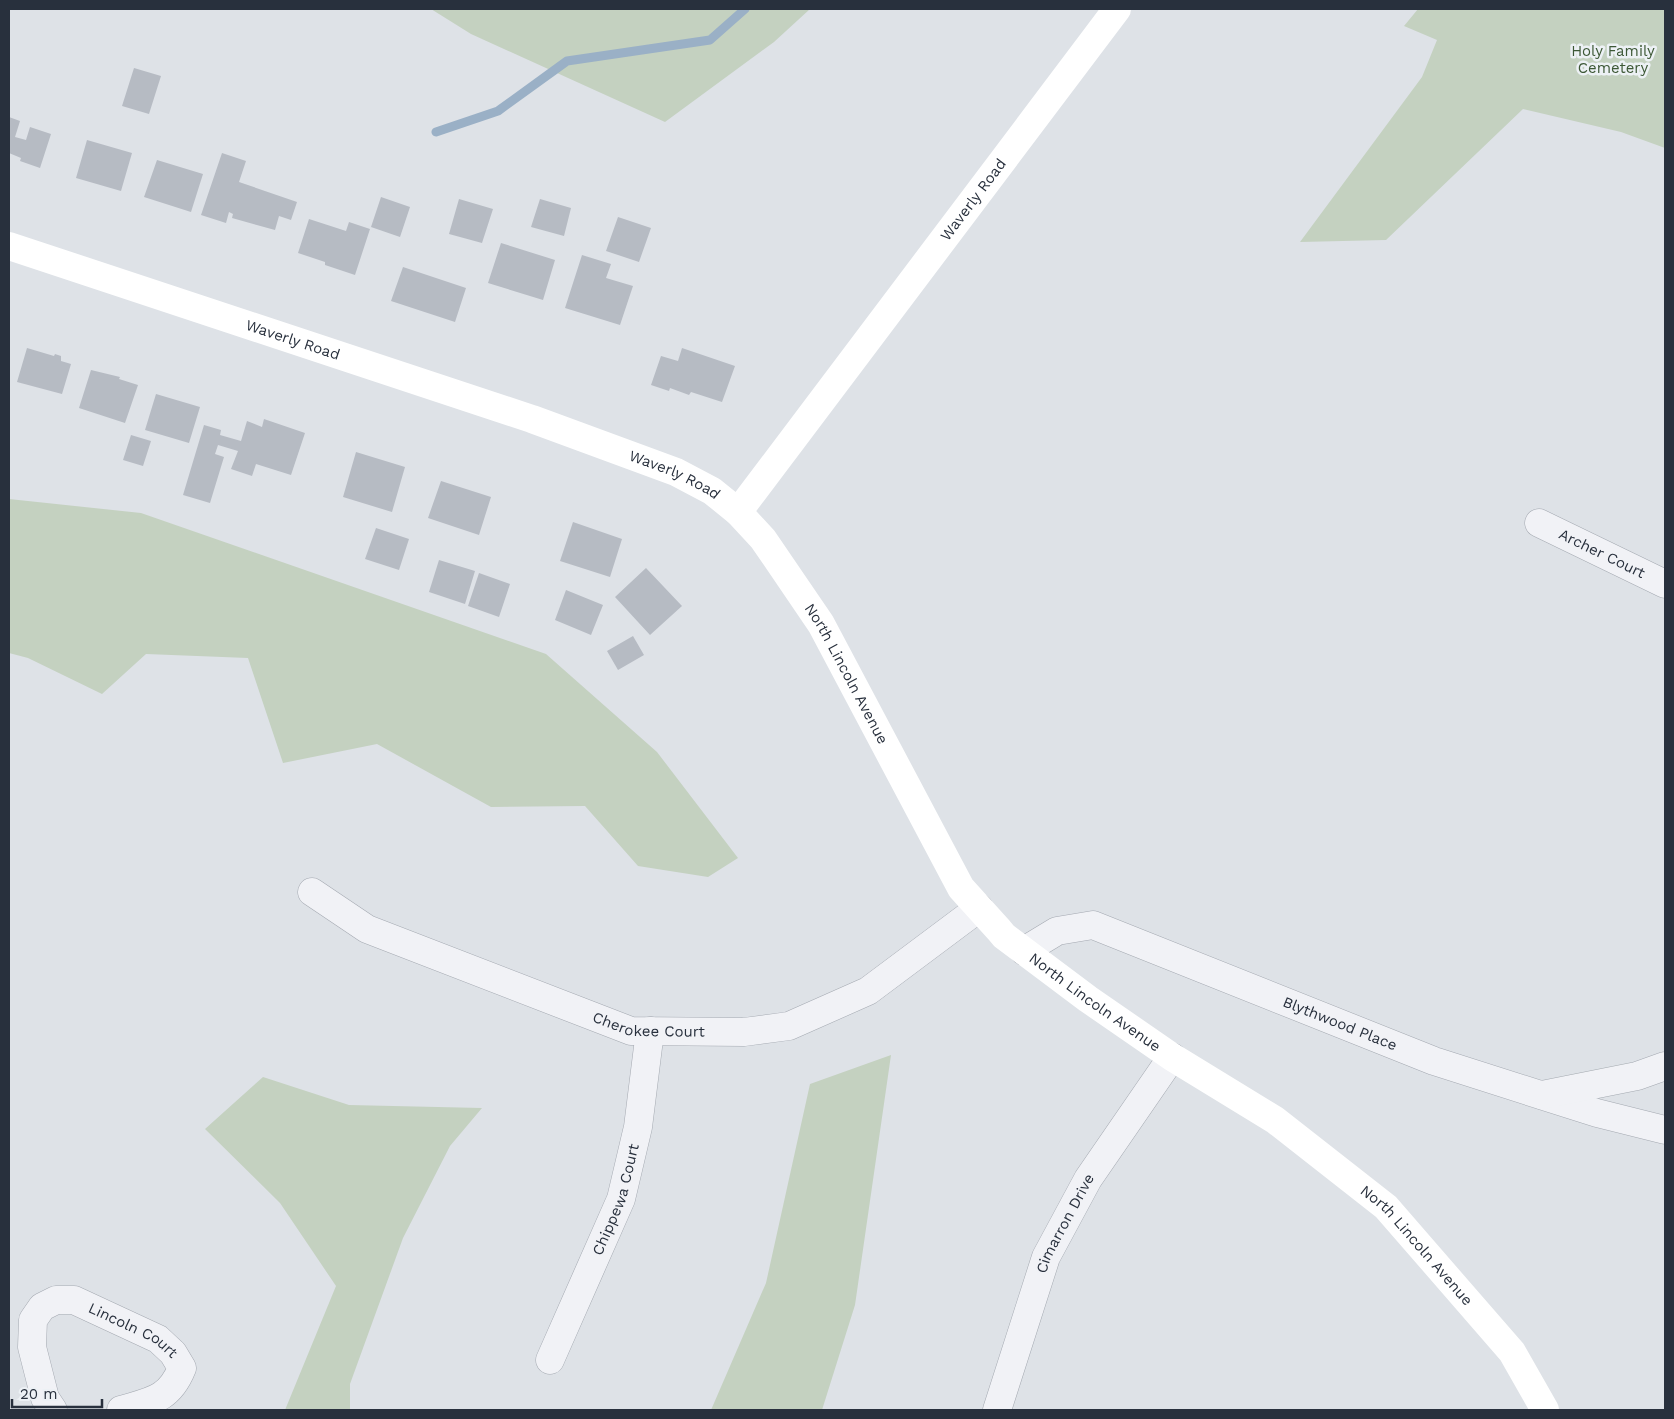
<svg xmlns="http://www.w3.org/2000/svg" width="1674" height="1419" viewBox="0 0 1674 1419" font-family="'Work Sans',sans-serif">
<rect width="100%" height="100%" fill="#dee2e7"/>
<path fill="#c4d1c0" d="M431,9H810L774,42L665,122L471,34Z
M1418,9H1665V148L1621,132L1523,109L1386,240L1300,242L1422,77L1437,40L1404,26Z
M9,499L141,513L546,654L657,752L738,858L708,877L638,866L585,806L491,807L377,744L283,763L248,658L146,654L102,694L28,658L9,653Z
M891,1055L855,1305L822,1410H711L766,1283L810,1084Z
M263,1077L349,1105L482,1108L450,1146L403,1238L350,1384V1410H285L336,1286L280,1203L205,1129Z"/>
<g fill="none" stroke-linecap="round" stroke-linejoin="round">
<path stroke="#9ab0c6" stroke-width="9" d="M436,132L498,111L567,61L710,40L745,9"/>
</g>
<path fill="#b6bbc3" d="M134,68L161,76L149,114L122,106Z
M9,117L20,121L15,137L26,140L30,127L51,134L40,168L20,161L21,158L9,153Z
M87,140L132,153L121,191L76,178Z
M222,153L246,161L239,182L297,202L291,220L279,216L275,230L232,218L233,214L229,212L226,223L201,215Z
M157,160L203,174L191,212L144,197Z
M381,197L410,207L400,237L371,227Z
M459,199L493,209L482,243L449,234Z
M540,199L571,208L564,236L531,227Z
M618,217L651,228L639,262L606,251Z
M309,219L346,231L349,222L370,229L355,275L325,265V262L298,253Z
M501,243L555,260L543,300L488,283Z
M582,255L611,264L606,278L633,286L620,325L565,308Z
M403,267L466,288L455,322L391,301Z
M27,348L54,356L55,354L61,356V361L71,364L62,394L17,382Z
M682,348L735,366L722,402L691,392L689,395L670,388L669,391L651,385L661,356L678,361Z
M91,370L120,377L119,379L138,385L125,423L79,408Z
M156,394L200,407L189,443L145,430Z
M264,419L305,433L291,475L256,464L252,476L231,469L238,451L218,445L215,454L224,457L210,503L183,495L204,425L221,430L220,435L241,441L247,421L262,427Z
M131,435L151,441L143,466L123,460Z
M356,452L405,467L392,512L343,497Z
M441,481L491,497L479,535L428,518Z
M573,522L622,539L610,577L560,561Z
M376,528L409,539L399,570L365,559Z
M439,560L475,571L465,604L429,592Z
M646,568L682,606L650,635L615,597Z
M479,573L510,584L499,617L468,606Z
M566,590L603,605L591,635L555,620Z
M633,636L644,655L618,670L607,651Z"/>
<g fill="none" stroke-linecap="round" stroke-linejoin="round">
<g stroke="#a4a9b1" stroke-width="29">
<g id="street">
<path id="s1" d="M1539,523L1665,584"/>
<path id="s2" d="M312,892L367,929L631,1031L744,1032L789,1026L868,991L979,908"/>
<path id="s3" d="M1024,951L1057,931L1093,925L1434,1061L1597,1113L1665,1130"/>
<path d="M1542,1095L1637,1076L1665,1066"/>
<path id="s4" d="M550,1360L621,1199L638,1127L650,1031"/>
<path id="s5" d="M53,1410L45,1398L32,1347L33,1320L42,1307L56,1300H74L158,1339L173,1353L182,1368C169,1400 151,1401 121,1410"/>
<path id="s6" d="M997,1410L1046,1257L1088,1179L1172,1057"/>
</g>
</g>
<use href="#street" stroke="#f1f2f6" stroke-width="28"/>
<g stroke="#fff" stroke-width="28">
<path id="s7" d="M9,246L532,419L676,472L712,491L738,512L763,539L821,624L961,888L999,930L1004,936L1088,999L1172,1057L1275,1120L1386,1207L1512,1352L1545,1410"/>
<path id="s8" d="M738,512L1117,9"/>
</g>
</g>
<g text-anchor="middle" dominant-baseline="central" stroke-width="5" stroke-linejoin="round" paint-order="stroke">
<g font-size="15" fill="#3d5836" stroke="#edf1f5">
<text x="1613" y="51">Holy Family<tspan x="1613" dy="17">Cemetery</tspan></text>
</g>
<g font-size="15" fill="#28303d" stroke="#edf1f5">
<text stroke="none"><textPath href="#s8" startOffset="391">Waverly Road</textPath></text>
<text stroke="none"><textPath href="#s7" startOffset="299">Waverly Road</textPath></text>
<text stroke="none"><textPath href="#s7" startOffset="704">Waverly Road</textPath></text>
<text stroke="none"><textPath href="#s1" startOffset="70">Archer Court</textPath></text>
<text stroke="none"><textPath href="#s7" startOffset="974">North Lincoln Avenue</textPath></text>
<text stroke="none"><textPath href="#s7" startOffset="1394">North Lincoln Avenue</textPath></text>
<text stroke="none"><textPath href="#s2" startOffset="366">Cherokee Court</textPath></text>
<text stroke="none"><textPath href="#s3" startOffset="341">Blythwood Place</textPath></text>
<text stroke="none"><textPath href="#s4" startOffset="174">Chippewa Court</textPath></text>
<text stroke="none"><textPath href="#s6" startOffset="199">Cimarron Drive</textPath></text>
<text stroke="none"><textPath href="#s7" startOffset="1799">North Lincoln Avenue</textPath></text>
<text stroke="none"><textPath href="#s5" startOffset="210">Lincoln Court</textPath></text>
</g>
</g>
<rect width="1674" height="1419" fill="none" stroke="#28303d" stroke-width="20"/>
<path d="M12 1399v8h90v-8" fill="none" stroke="#28303d" stroke-width="2.5"/>
<text x="20" y="1399" font-size="15" fill="#28303d" stroke="#edf1f5" stroke-width="4" paint-order="stroke">20 m</text>
</svg>
